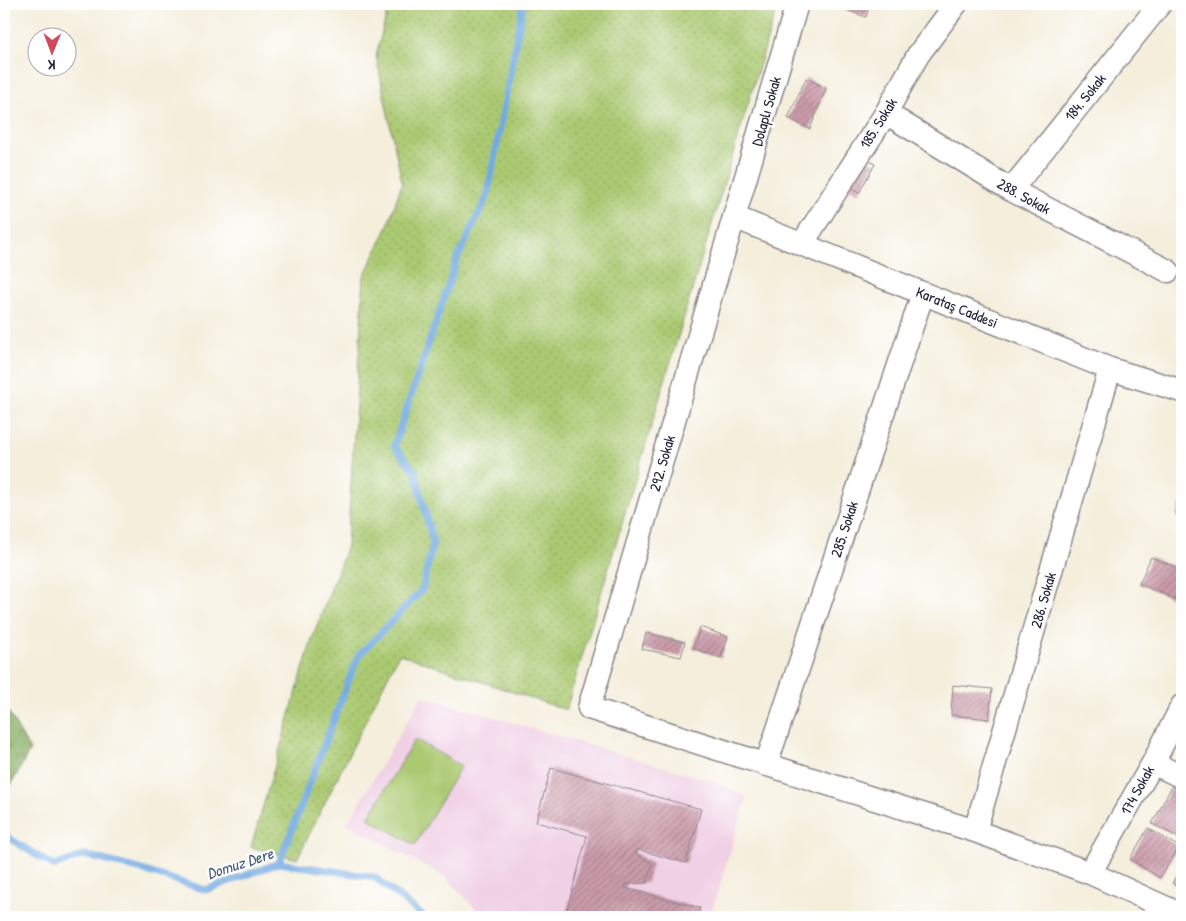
<svg xmlns="http://www.w3.org/2000/svg" width="1186" height="921" viewBox="0 0 1186 921" font-family="'Patrick Hand',sans-serif">
<defs>
<pattern id="grass-dots" width="8" height="8" patternUnits="userSpaceOnUse" patternTransform="scale(1.25)"><rect width="8" height="8" fill="#aac971"/><path d="M2 2h.1M6 6h.1" fill="none" stroke="#92ac63" stroke-width="1.8" stroke-linecap="round"/></pattern>
<pattern id="forest-crowns" width="20" height="18" patternUnits="userSpaceOnUse" patternTransform="scale(1.25)"><rect width="20" height="18" fill="#87ad63"/><path d="M2 6a3 3 0 1 1 6 0M12 15a3 3 0 1 1 6 0" fill="none" stroke="#6e8c53"/></pattern>
<pattern id="building-hatch" width="6" height="6" patternUnits="userSpaceOnUse" patternTransform="scale(1.25)"><rect width="6" height="6" fill="#cc9caa"/><path d="M-1 1l2-2M0 6l6-6M5 7l2-2" fill="none" stroke="#a57f8c"/></pattern>
</defs>
<rect width="100%" height="100%" fill="#fff"/>
<filter id="ink" filterUnits="userSpaceOnUse"><feTurbulence type="fractalNoise" baseFrequency=".02" numOctaves="2"/><feDisplacementMap in="SourceGraphic" scale="10" xChannelSelector="R" yChannelSelector="G"/><feConvolveMatrix kernelMatrix="1 2 1 2 8 2 1 2 1" color-interpolation-filters="sRGB"/></filter>
<filter id="wash" filterUnits="userSpaceOnUse"><feTurbulence type="fractalNoise" baseFrequency=".0096" numOctaves="4" result="noise"/><feDisplacementMap in="SourceGraphic" scale="20" xChannelSelector="R" yChannelSelector="G"/><feGaussianBlur stdDeviation="1.12" result="paint"/><feColorMatrix in="noise" values="0 0 0 0 0 0 0 0 0 0 0 0 0 0 0 0 0 1.4 0 .05"/><feComposite in="paint" operator="in"/></filter>
<g filter="url(#wash)">
<rect width="100%" height="100%" fill="#f4eedb"/>
<path fill="#f0d0e5" d="M422,696L715,782L747,797L710,917H483L446,877L347,824Z"/>
<path fill="url(#grass-dots)" stroke="#667656" d="M389,4H778L566,710L399,654L297,859L251,847L312,639L347,546L364,276L387,228L402,183L376,56Z"/>
<path fill="url(#forest-crowns)" stroke="#54684f" d="M4,704L30,750L4,798Z"/>
<path fill="#aac971" stroke="#667656" d="M415,739L461,766L415,845L368,818Z"/>
<g fill="none" stroke-linecap="round" stroke-linejoin="round">
<path stroke="#73aae1" stroke-width="7" d="M4,835L54,866L84,855L139,869L206,890L279,863L374,877L424,917
M279,863L358,656L422,590L433,543L415,471L394,446L457,259L487,197L523,4"/>
</g>
<g id="blocks">
<path fill="url(#building-hatch)" d="M830,4H870L866,17Z
M806,78L826,88L810,129L788,118Z
M862,157L875,164L859,193L846,186Z
M1182,500V518L1176,515Z
M1151,557L1182,570V582L1175,599L1139,584Z
M700,627L728,637L721,658L693,648Z
M646,633L685,642L681,657L642,649Z
M953,685L992,689L989,719L951,715Z
M551,768L701,809L686,863L636,849L635,853L652,864L647,883L626,884L625,888L700,908L698,917H565L587,836L536,822Z
M1173,784L1182,788V839L1152,824Z
M1148,828L1179,847L1160,878L1130,859Z
M1182,867V890L1172,883Z"/>
</g>
</g>
<g filter="url(#ink)">
<use href="#blocks" fill-opacity="0" stroke="#8b888b" stroke-width="1"/>
<g fill="none" stroke-linecap="round" stroke-linejoin="round">
<g stroke="#8b888b" stroke-width="25">
<path id="minor" d="M797,4L589,708L975,831L1090,873L1182,915
M886,113L1011,190L1168,271
M1011,190L1160,4
M734,217L1110,369L1182,391
M802,244L886,113L918,55L956,4
M1153,763L1182,777
M766,765L923,293
M975,831L1110,369
M1090,873L1153,763L1182,706"/>
</g>
<use href="#minor" stroke="#fff" stroke-width="22"/>
</g>
</g>
<g text-anchor="middle" dominant-baseline="central" stroke-width="4.5" stroke-linejoin="round" paint-order="stroke">
<g font-size="15" fill="#22223b" stroke="#fff">
<text transform="translate(1085 97) rotate(-51)">184. Sokak</text>
<text transform="translate(766 111) rotate(-74)">Dolaplı Sokak</text>
<text transform="translate(878 123) rotate(-58)">185. Sokak</text>
<text transform="translate(1024 196) rotate(29)">288. Sokak</text>
<text transform="translate(957 307) rotate(22)">Karataş Caddesi</text>
<text transform="translate(662 463) rotate(-74)">292. Sokak</text>
<text transform="translate(844 529) rotate(-72)">285. Sokak</text>
<text transform="translate(1043 600) rotate(-74)">286. Sokak</text>
<text transform="translate(1137 790) rotate(-61)">174 Sokak</text>
</g>
<g font-size="16" font-style="italic" fill="#42587d" stroke="#fff">
<text transform="translate(240 863) rotate(-18)">Domuz Dere</text>
</g>
</g>
<rect width="1186" height="921" fill="none" stroke="#fff" stroke-width="20"/>
<g transform="translate(52 52) rotate(181)"><circle r="24" fill="#ffffff" stroke="#a7a7b1"/>
<path d="M0-4L9 19L0 12L-9 19Z" fill="#d1495b"/>
<text y="-8" font-size="14" font-weight="bold" text-anchor="middle" fill="#22223b">K</text>
</g>
</svg>
